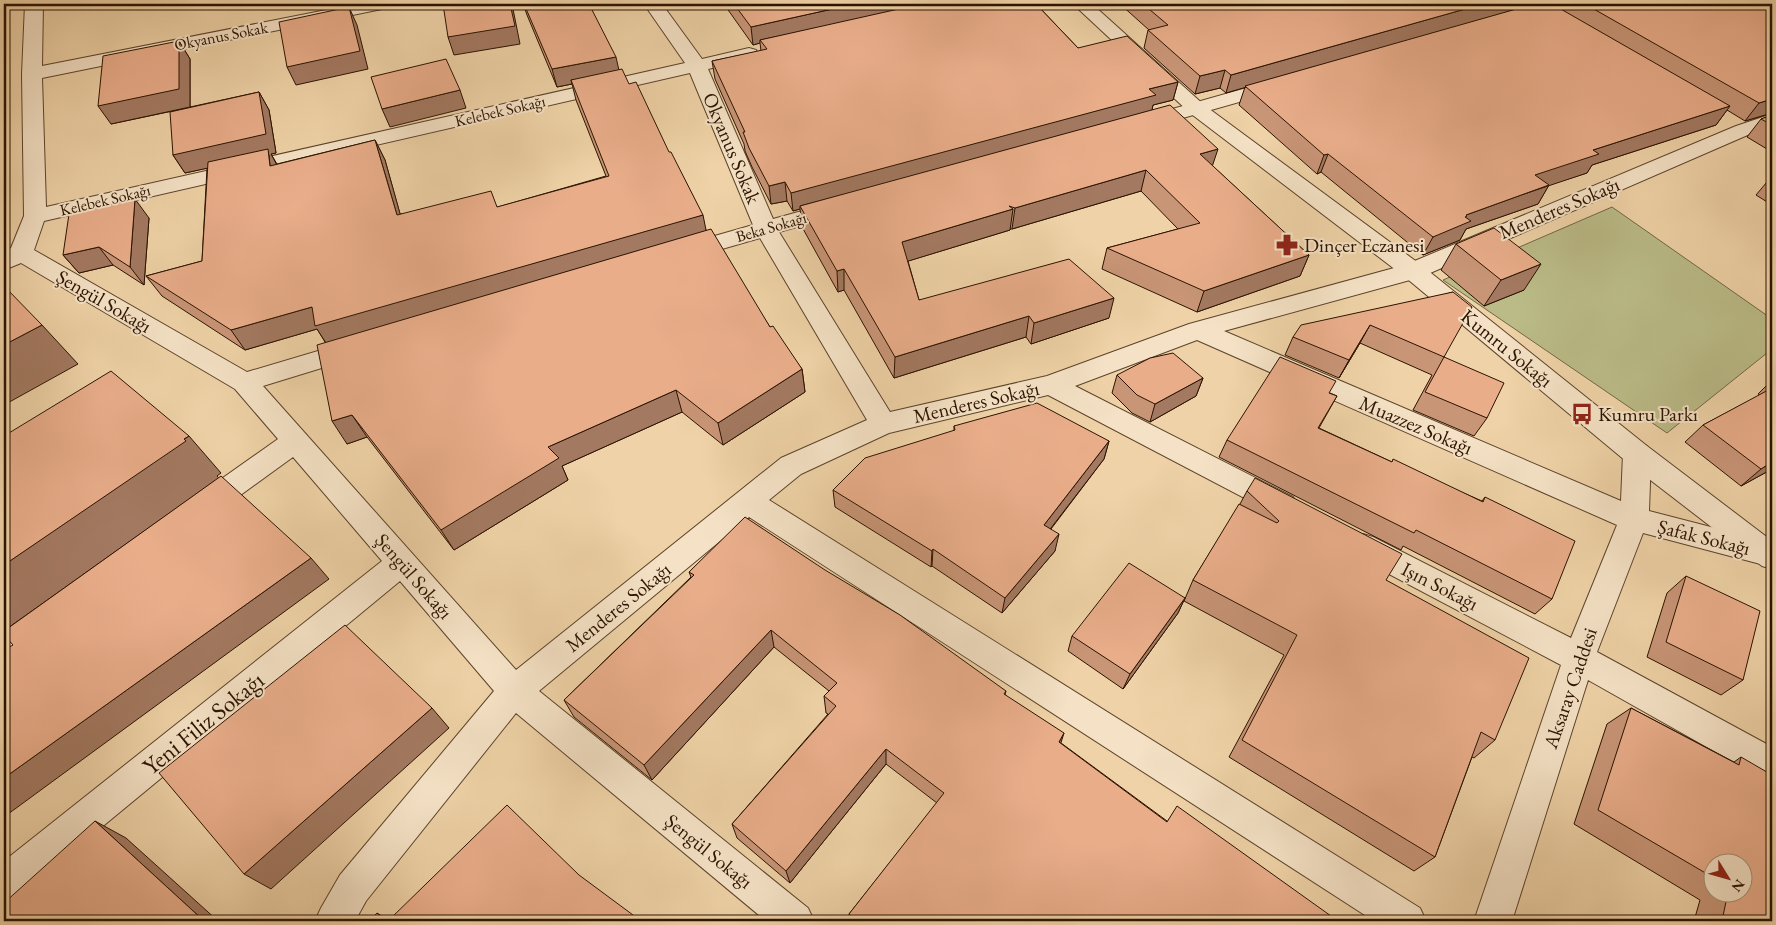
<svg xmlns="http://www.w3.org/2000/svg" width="1776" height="925" viewBox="0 0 1776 925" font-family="'EB Garamond',serif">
<rect width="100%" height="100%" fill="#efd2a7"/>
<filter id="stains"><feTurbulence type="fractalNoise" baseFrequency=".004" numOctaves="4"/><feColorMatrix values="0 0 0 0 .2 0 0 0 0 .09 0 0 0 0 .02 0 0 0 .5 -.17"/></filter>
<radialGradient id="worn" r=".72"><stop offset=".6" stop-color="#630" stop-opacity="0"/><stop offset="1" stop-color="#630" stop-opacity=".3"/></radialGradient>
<path fill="#babb87" stroke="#726744" d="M1612,207L1772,319V349L1667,433L1443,280Z"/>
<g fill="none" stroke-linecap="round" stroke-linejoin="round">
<g stroke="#5c432a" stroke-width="2">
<path id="minor" d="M25,4H43L42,66L357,4H391L388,8L382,9L42,78L46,207L685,63L644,4H662L702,59L749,48L756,50L758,54L756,58L708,69L773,219L838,201L846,203L849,208L846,213L779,232L890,412L1047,376L1189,324L1405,265L1736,126L1772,114V127L1750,134L1421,277L1224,331L1621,501L1623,454L1627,446L1637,443L1647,446L1651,454L1649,511L1765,541L1772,539V565L1768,566L1643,533L1597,652L1772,747V782L1760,777L1588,680L1512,921H1474L1561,665L1353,555L1348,546L1353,537L1363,534L1373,537L1571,638L1617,525L1197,340L1075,386L1293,497L1297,505L1293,513L1283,517L1273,513L1048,395L889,433L801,474L769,500L1420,908L1426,921H1374L749,517L539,691L808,908L814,921H766L516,713L366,901L355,921H315L321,908L340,875L494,691L400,581L17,897L4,902V861L382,561L293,457L213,515L203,519L193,515L189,507L193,499L278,439L235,389L21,263L4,270V252L11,248L24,216L22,74ZM690,73L753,225L676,247L673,252L676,257L684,260L760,238L867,420L781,458L516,670L263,386L364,355L368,349L364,343L355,340L247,372L34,250L44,221Z
M1542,4H1569L1566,8L1519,21L1513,20L1510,16L1513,12Z
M1278,79L1285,81L1288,85L1285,89L1144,129L1137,127L1134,123L1137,119Z
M42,609L53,613L57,623C50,639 21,660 4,665V633L31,613Z"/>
</g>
<g stroke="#5c432a" stroke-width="2">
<path id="tertiary" d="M1073,4H1092L1204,105L1421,265L1647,446L1772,541V569L1762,566L1627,462L1405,277L1190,113Z"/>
</g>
<use href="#minor" fill="#f5e2c6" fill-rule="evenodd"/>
<use href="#tertiary" fill="#f5e2c6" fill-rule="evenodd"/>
</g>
<path fill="#c89577" stroke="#2b1300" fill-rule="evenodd" d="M523,4H589L618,69L706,230L770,327L802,369L805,392L723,445L682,412L562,466L568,480L454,550L367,437L347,444L325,342L317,329L245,350L162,296L146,276L202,261L207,168L185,173L173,155L187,108L111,124L179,41L190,59V107L259,92L269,110L276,153L271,154L277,164L375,140L385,160L400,214L498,207L606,176L576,100L572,84L557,87L527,15Z
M726,4H1036L1078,48L1178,82L1173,100L1153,105L1152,110L1309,255L1300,276L1197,312L1102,269L1107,248L1178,229L1141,191L1012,229H1010V230L908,261L919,300L1109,318L1031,344L1026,337L894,378L844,290L838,292L802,227L800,209L793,211L787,201L771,204L752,167L745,151L744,144L715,79L712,61L761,51L760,43L753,45L726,7Z
M1120,4H1523L1521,7L1561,9L1563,4H1772V113L1745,121L1727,110L1716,125L1592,165L1587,173L1549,185L1538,204L1466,229L1460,240L1423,255L1321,172L1317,174L1239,105L1245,87L1226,93L1220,88L1195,94L1144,48L1148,30H1149Z
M1772,115V152L1747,137L1761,119Z
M1772,176V205L1756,195Z
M149,218L144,285L113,265L79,273L63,255Z
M1456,244L1524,290L1484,306L1441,270Z
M1453,292L1444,357L1487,418L1474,436L1413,410L1432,375L1360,343L1339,378L1285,355L1293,337Z
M1117,375L1203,378L1196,396L1150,422L1132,413L1112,393Z
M1772,380V469L1741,486L1685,442L1703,425L1760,395L1758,394Z
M1330,393L1337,396L1319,428L1392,462L1482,501L1485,497L1552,599L1535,614L1403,546L1401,550L1219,457L1227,440Z
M954,426L1109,441L1104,459L1051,529L1055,551L1002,613L932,566L931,567L835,507L833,490L954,431Z
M1247,491L1386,580L1495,740L1474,758L1472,757L1435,857L1414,871L1229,757L1284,655L1184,601L1193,580L1240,504Z
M689,572L1006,691L1005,695L1061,743L1167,821L1338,921H850L849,914L937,803L886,764L790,883L737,838L732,824L828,714L826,713L824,696L829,691L774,647L652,780L574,717L564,700L691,577Z
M1686,576L1743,680L1721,695L1647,657L1667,593Z
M1185,598L1178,613L1123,689L1068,651L1072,636Z
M1631,708L1734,762L1741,757L1772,921H1694L1700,900L1574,824L1607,724ZM1714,862L1744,892H1714Z"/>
<path fill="#a37961" stroke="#2b1300" d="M510,4H512L520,44L454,55L448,37Z
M855,4H936L760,40V43L753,45L751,27Z
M1483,4H1523L1521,8L1226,93L1231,75Z
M349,7L357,25L368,69L296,85L287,67Z
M179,41L190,59V107L111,124L98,106Z
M616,57L620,75L571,80L572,84L557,87L552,69Z
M1225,70L1220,88L1195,94L1200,76Z
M1178,82L1173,100L1153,105L1151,114L800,206V209L793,211L791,193L1149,89Z
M460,90L466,108L390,127L382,109Z
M259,92L269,110L276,153L271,154L279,169L270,166L269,155L185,173L173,155Z
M1772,99V113L1745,121L1759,103Z
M1730,106L1716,125L1592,165L1587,173L1524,194L1535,175L1593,150Z
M375,140L385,160L406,235L397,215Z
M1218,149L1211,170L1200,154Z
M1328,154L1321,172L1317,174L1324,155Z
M1146,170L1141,191L1012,229L1015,208Z
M785,182L787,201L771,204L769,186Z
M1549,185L1538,204L1466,229L1460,240L1423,255L1433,237L1466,215Z
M135,199L149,218L144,285L130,267Z
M1013,209L1010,230L902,263V242Z
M703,215L707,235L328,346L317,329L245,350L231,330L312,307Z
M99,247L113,265L79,273L63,255Z
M1309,255L1300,276L1197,312L1204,291Z
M1541,264L1524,290L1484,306L1501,280Z
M844,269V290L838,292L837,271Z
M1114,298L1109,318L1031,344L1034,323Z
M1029,316L1026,337L894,378L895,357Z
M42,325L78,364L4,405V345Z
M1370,325L1360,343L1339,378L1349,360Z
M802,369L805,392L723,445L718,423Z
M1203,378L1196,396L1150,422L1155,404Z
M676,390L682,412L562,466L568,480L454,550L441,530L548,447Z
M352,415L367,437L347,444L332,421Z
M189,436L221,473L217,476L219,478L8,628L4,625V565Z
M1109,441L1104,459L1041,541L1044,525Z
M1772,462V469L1741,486L1761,469Z
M1059,534L1055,551L1002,613L1005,598Z
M933,549L932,566L931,567L932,551Z
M311,558L329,579L4,817V778Z
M1185,598L1178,613L1123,689L1130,674Z
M771,630L774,647L652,780L644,765Z
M432,708L449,728L271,889L244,874Z
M1064,733L1059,749V742Z
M886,749V764L790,883L786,871Z
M95,821L126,838L218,921H204Z
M377,913L390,921H385Z
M633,915L638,921H628Z"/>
<path fill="#e9ad8a" stroke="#2b1300" d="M443,4H510L515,26L448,37Z
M524,4H589L616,57L552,69Z
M734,4H855L751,27Z
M921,4H1036L1078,48L1127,36L1178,82L1149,89L1156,95L791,193L785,182L769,186L749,148L743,132H745L712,61L767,49L760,40Z
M1143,4H1483L1231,75L1225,70L1200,76L1148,30L1168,25Z
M1534,4H1552L1730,106L1593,150L1599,154L1535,175L1549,185L1466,215L1467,216L1465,217L1471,221L1433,237L1328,154L1324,155L1245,86Z
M1585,4H1772V99L1759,103Z
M349,7L360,51L287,67L279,22Z
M179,41V89L98,106L103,56Z
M446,59L460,90L382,109L371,77Z
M622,69L629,84L636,82L669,152H671L703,215L315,326L312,307L231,330L146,276L202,261L208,162L268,149L270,166L375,140L397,215L491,191L497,207L609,176L571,80Z
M259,92L266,134L173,155L170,112Z
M1170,105L1218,149L1200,154L1309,255L1204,291L1107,248L1200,223L1146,170L1015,208L1009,206L1013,209L902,242L919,300L1069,259L1114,298L1034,323L1029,316L895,357L844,269L837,271L800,206Z
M1772,115V125L1761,119Z
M135,199L130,267L99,247L63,255L69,214Z
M1494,228L1541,264L1501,280L1456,244Z
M711,229L770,327L773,326L802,369L718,423L676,390L548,447L559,458L441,530L352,415L332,421L317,345Z
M4,286L42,325L4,345Z
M1453,292L1472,307L1444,357L1370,325L1349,360L1293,337L1301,325Z
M1173,353L1203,378L1155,404L1137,395L1117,375L1150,358Z
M1280,357L1336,381L1329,393L1337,396L1318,428L1392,462L1393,459L1483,502L1485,497L1575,541L1552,599L1416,530L1414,533L1227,440Z
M1444,357L1504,383L1487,418L1425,392Z
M111,371L189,436L184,439L186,441L4,565V436Z
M1772,388V462L1761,469L1703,425Z
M1037,403L1109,441L1044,525L1059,534L1005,598L933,549L932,551L833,490L865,458L955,430L954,426Z
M221,476L311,558L4,778V650L13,645L4,635V631Z
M1255,478L1402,554L1386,580L1529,658L1495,740L1481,732L1435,857L1242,740L1297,635L1193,580L1239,504L1277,523L1279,521L1247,491Z
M745,517L825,570L900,615L1006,691L1004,694L1064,733L1059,742L1167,822L1177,806L1338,921H857L849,914L944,793L886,749L786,871L732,824L836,706L824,696L837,683L771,630L644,765L564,700L694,575L689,572Z
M1129,563L1185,598L1130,674L1072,636Z
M1686,576L1760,611L1743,680L1666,642Z
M345,625L432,708L244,874L159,773Z
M1631,708L1739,765L1741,757L1772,775V921H1722L1728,892H1744V862H1714V878L1598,810Z
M507,805L579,875L633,915L628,921H460L458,919L456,921H388Z
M95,821L204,921H4V903Z
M377,913L385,921H369Z"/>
<defs>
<g id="pharmacy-bare" transform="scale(1.725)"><path d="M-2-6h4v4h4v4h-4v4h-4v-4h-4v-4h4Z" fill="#8f2418" stroke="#f5e2c6" stroke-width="2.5" paint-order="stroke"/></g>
<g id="bus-bare" transform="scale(1.725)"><path d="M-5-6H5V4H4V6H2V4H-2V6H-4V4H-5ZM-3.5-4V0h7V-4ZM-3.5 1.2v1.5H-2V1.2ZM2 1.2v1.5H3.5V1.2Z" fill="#8f2418" stroke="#f5e2c6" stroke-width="2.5" paint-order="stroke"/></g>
</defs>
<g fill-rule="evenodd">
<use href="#pharmacy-bare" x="1287" y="245"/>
<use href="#bus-bare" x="1582" y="414"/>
</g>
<g text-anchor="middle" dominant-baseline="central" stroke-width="4" stroke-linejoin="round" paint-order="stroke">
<g font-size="16" fill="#2b1300" stroke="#f5e2c6">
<text transform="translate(221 36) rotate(-11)">Okyanus Sokak</text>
<text transform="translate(500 111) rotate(-13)">Kelebek Sokağı</text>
<text transform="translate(105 200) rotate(-13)">Kelebek Sokağı</text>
<text transform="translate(771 227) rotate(-16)">Beka Sokağı</text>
</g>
<g font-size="20" fill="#2b1300" stroke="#f5e2c6">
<text transform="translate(732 148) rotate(67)">Okyanus Sokak</text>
<text transform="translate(1559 208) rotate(-23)">Menderes Sokağı</text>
<text transform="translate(104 301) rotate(30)">Şengül Sokağı</text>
<text transform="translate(1507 348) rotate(39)">Kumru Sokağı</text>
<text transform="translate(976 402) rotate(-13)">Menderes Sokağı</text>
<text transform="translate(1416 425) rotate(23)">Muazzez Sokağı</text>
<text transform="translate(1704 537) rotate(14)">Şafak Sokağı</text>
<text transform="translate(414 576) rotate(49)">Şengül Sokağı</text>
<text transform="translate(1440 586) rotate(27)">Işın Sokağı</text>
<text transform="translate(618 607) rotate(-39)">Menderes Sokağı</text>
<text transform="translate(1570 688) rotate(-71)">Aksaray Caddesi</text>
<text transform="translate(709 851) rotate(39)">Şengül Sokağı</text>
</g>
<g font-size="20" fill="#2b1300" stroke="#f5e2c6" text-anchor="start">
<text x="1304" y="245">Dinçer Eczanesi</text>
<text x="1598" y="414">Kumru Parkı</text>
</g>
<g font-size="24" fill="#2b1300" stroke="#f5e2c6">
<text transform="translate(203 723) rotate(-39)">Yeni Filiz Sokağı</text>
</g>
</g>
<rect width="1776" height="925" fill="none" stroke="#efd2a7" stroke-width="20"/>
<rect x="5" y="5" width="1766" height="915" fill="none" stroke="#2b1300" stroke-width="2.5"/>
<rect x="10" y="10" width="1756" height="905" fill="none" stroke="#2b1300"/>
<g transform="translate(1728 878) rotate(127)"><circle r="24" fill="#f5e2c6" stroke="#a48f77"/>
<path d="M0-4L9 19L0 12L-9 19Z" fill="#8f2418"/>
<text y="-8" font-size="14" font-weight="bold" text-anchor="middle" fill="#2b1300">N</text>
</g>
<rect width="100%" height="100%" filter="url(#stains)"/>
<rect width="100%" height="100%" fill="url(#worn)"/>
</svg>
